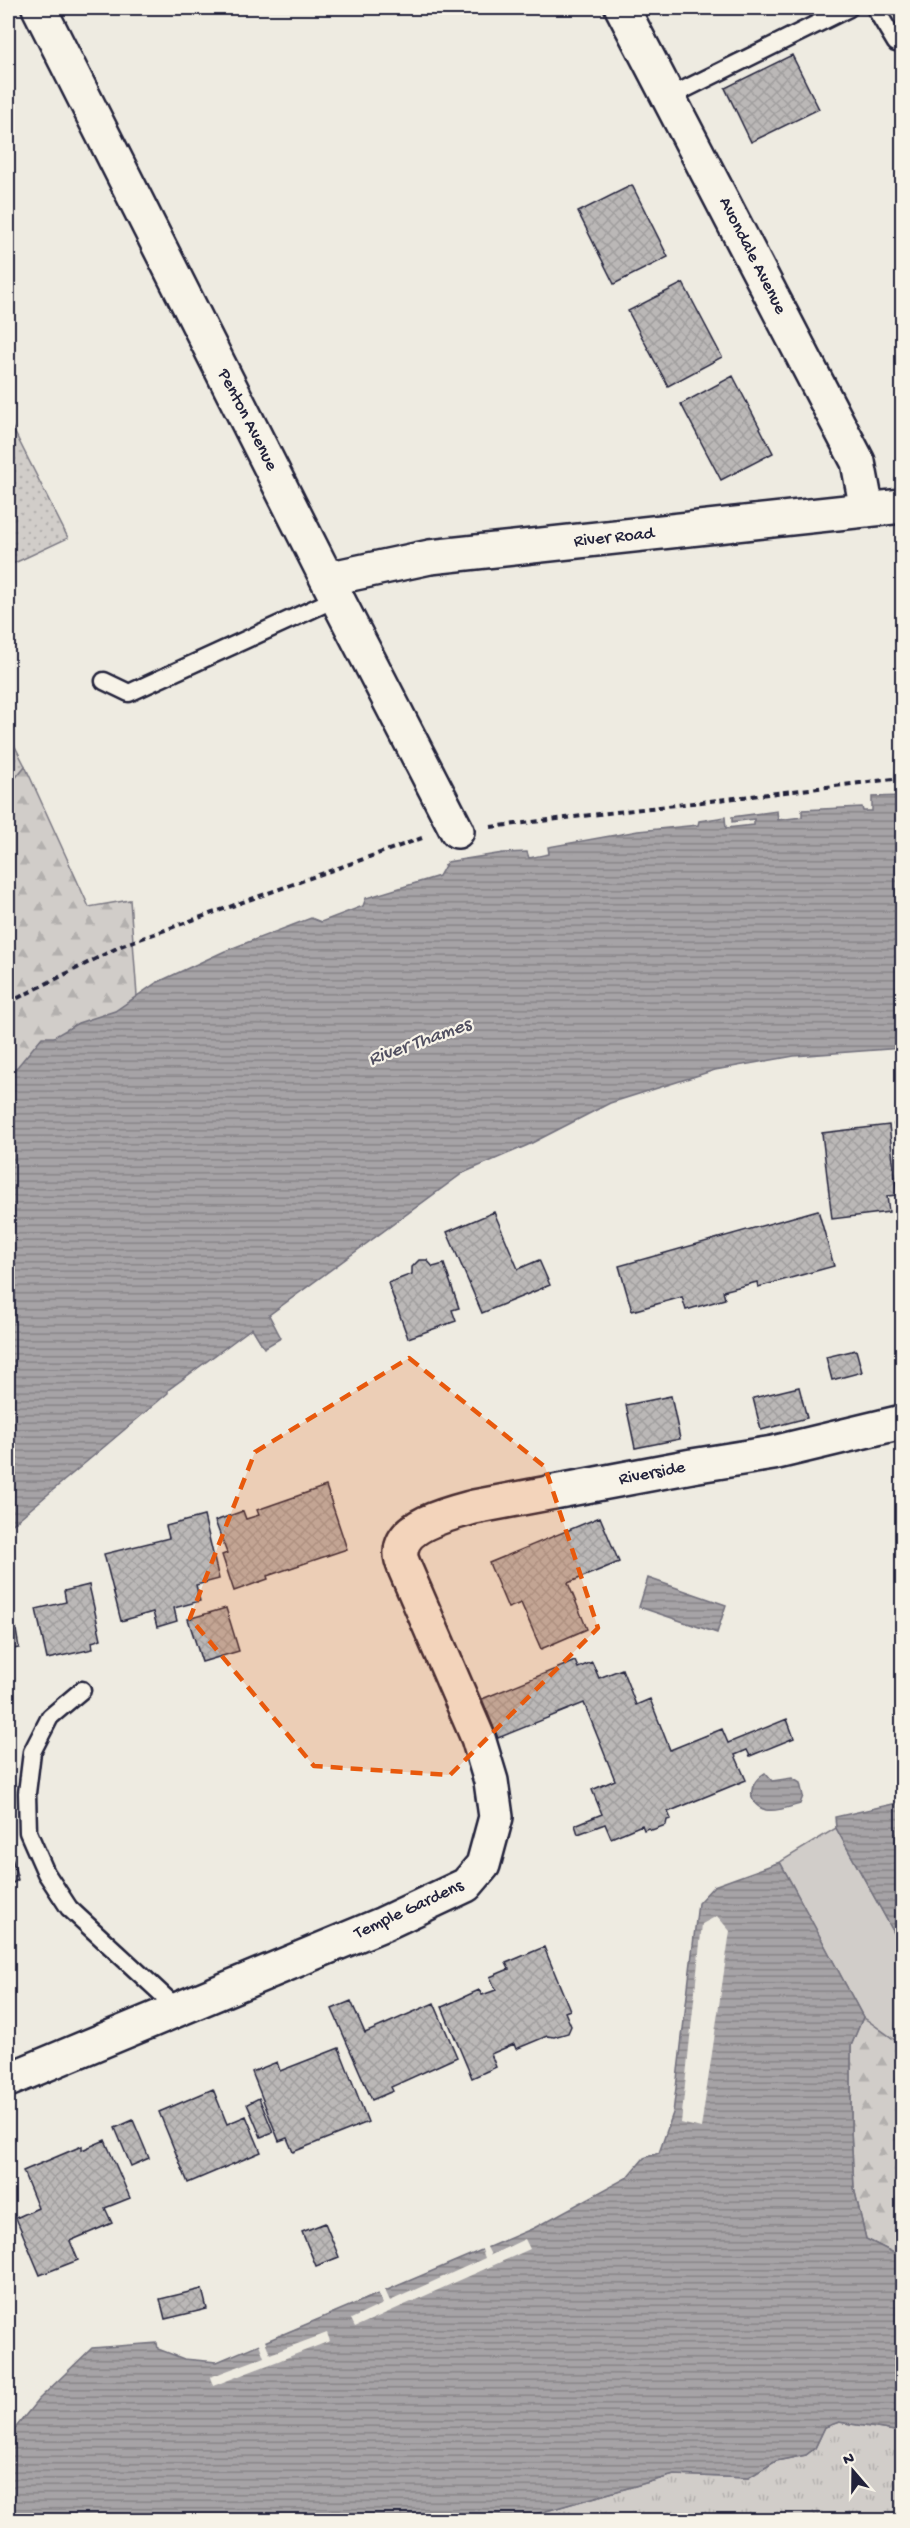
<svg xmlns="http://www.w3.org/2000/svg" width="910" height="2528" viewBox="0 0 910 2528" font-family="'Gochi Hand',sans-serif">
<defs>
<pattern id="grass-tufts" width="24" height="20" patternUnits="userSpaceOnUse" patternTransform="scale(1.5)"><rect width="24" height="20" fill="#d1cdc9"/><path d="M3 7l-1-3M5 7V3M7 7l1-3M15 17l-1-3M17 17v-4M19 17l1-3" fill="none" stroke="#b3b0ae"/></pattern>
<pattern id="forest-firs" width="22" height="20" patternUnits="userSpaceOnUse" patternTransform="scale(1.5)"><rect width="22" height="20" fill="#d1cdc9"/><path d="M5 1l3.5 6h-7zM16 11l3.5 6h-7z" fill="#b3b0ae"/></pattern>
<pattern id="park-dots" width="8" height="8" patternUnits="userSpaceOnUse" patternTransform="scale(1.5)"><rect width="8" height="8" fill="#d1cdc9"/><path d="M2 2h.1M6 6h.1" fill="none" stroke="#b3b0ae" stroke-width="1.8" stroke-linecap="round"/></pattern>
<pattern id="water-rules" width="6" height="5" patternUnits="userSpaceOnUse" patternTransform="scale(1.5)"><rect width="6" height="5" fill="#a6a3a6"/><path d="M0 2.5h6" fill="none" stroke="#878488"/></pattern>
<pattern id="building-cross-hatch" width="8" height="8" patternUnits="userSpaceOnUse" patternTransform="scale(1.5)"><rect width="8" height="8" fill="#bbb8b7"/><path d="M0 0l8 8M0 8l8-8" fill="none" stroke="#a09e9e"/></pattern>
</defs>
<rect width="100%" height="100%" fill="#eeebe1"/>
<filter id="ink" filterUnits="userSpaceOnUse"><feTurbulence type="fractalNoise" baseFrequency=".0167" numOctaves="2"/><feDisplacementMap in="SourceGraphic" scale="12" xChannelSelector="R" yChannelSelector="G"/><feConvolveMatrix kernelMatrix="1 2 1 2 8 2 1 2 1" color-interpolation-filters="sRGB"/></filter>
<g filter="url(#ink)">
<path fill="url(#grass-tufts)" stroke="#7a7882" stroke-width="1.5" d="M839,2422L895,2431L902,2430V2520H514L674,2475L748,2478L776,2461L806,2455L815,2448L825,2427Z"/>
<path fill="url(#forest-firs)" stroke="#7a7882" stroke-width="1.5" d="M25,766L89,907L130,900L137,996L8,1092V787Z
M863,2017L902,2045V2257L866,2239L854,2188L851,2130V2045Z"/>
<path fill="url(#park-dots)" stroke="#7a7882" stroke-width="1.5" d="M8,419L68,538L8,566Z
M8,733L25,766L8,787Z"/>
<path fill="#d1cdc9" stroke="#7a7882" stroke-width="1.5" d="M836,1828L902,1947V2045L863,2017L780,1862Z"/>
<path fill="url(#water-rules)" stroke="#716f7b" stroke-width="1.5" d="M902,796V1048L794,1056L715,1070L610,1103L528,1145L463,1173L269,1315L281,1338L264,1348L252,1328L168,1390V1393L8,1528V1075L18,1066L42,1037H54L78,1023L115,1011L156,983L225,951L311,918L321,922L363,906L366,898L439,876L447,862L503,853L527,852L529,858L549,854L548,847L638,831L698,825L699,821L725,817L726,828L754,825V819L732,822V817L777,811L778,820L802,817V810L862,807L863,811H872V797Z
M648,1578L726,1605L717,1633L639,1607Z
M765,1773L772,1781L792,1778L800,1783L803,1796L800,1804C790,1807 776,1812 766,1810C745,1803 749,1783 765,1773Z
M902,1802V1947L836,1828L835,1817Z
M780,1862L863,2017L851,2046V2130L854,2188L866,2239L902,2257V2430L895,2431L839,2422L825,2427L815,2448L806,2455L776,2461L748,2478L674,2475L514,2520H8V2437L38,2400L92,2348L157,2343L158,2349L184,2359L217,2362L534,2228L628,2177L644,2158L659,2153L673,2113L698,1903L714,1886Z"/>
<path fill="#eeebe1" d="M717,1916L730,1931L701,2128L681,2123L702,1924Z
M525,2239L530,2249L355,2327L351,2319L383,2304L377,2290L384,2288L390,2301L485,2258L481,2247L486,2245L491,2255Z
M327,2333L330,2341L213,2386L210,2377L264,2357L258,2341L264,2338L270,2354Z"/>
<path fill="url(#building-cross-hatch)" stroke="#22223b" stroke-width="1.5" d="M792,55L819,109L751,142L725,88Z
M632,185L668,257L614,284L578,212Z
M683,283L722,357L668,386L628,311Z
M733,376L773,453L721,480L681,404Z
M902,1123V1159L894,1124Z
M889,1125L897,1195L887,1196L889,1212L832,1219L822,1133Z
M818,1210L834,1266L758,1287L757,1282L723,1291L725,1299L686,1310L682,1297L632,1311L619,1266Z
M494,1212L518,1269L539,1260L550,1285L482,1313L447,1232Z
M419,1260H427L433,1267L444,1264L459,1308L452,1310L456,1321L408,1338L388,1283L412,1274V1267Z
M856,1350L862,1372L832,1380L826,1357Z
M799,1387L807,1418L761,1430L753,1398Z
M671,1396L680,1439L635,1448L626,1405Z
M326,1486L347,1549L267,1576L268,1579L234,1591L222,1555L227,1553L215,1521L243,1511L246,1519L259,1515L257,1510Z
M204,1516L219,1579L196,1585L200,1601L174,1608L177,1621L157,1627L153,1612L121,1621L104,1554L169,1538L166,1526Z
M600,1517L619,1562L568,1583L587,1629L541,1649L521,1603L508,1608L489,1563Z
M89,1585L101,1639L92,1642L93,1649L47,1659L36,1609L66,1602L64,1591Z
M226,1608L239,1651L202,1662L188,1619Z
M14,1618L19,1648L8,1650V1619Z
M575,1661L578,1668L592,1662L599,1678L622,1669L636,1705L650,1699L670,1750L722,1729L728,1743L787,1719L794,1738L750,1756L747,1750L735,1755L746,1780L668,1812L671,1819L667,1820L666,1825L652,1830L648,1828L644,1830L642,1825L611,1838L605,1824L578,1834L575,1825L602,1814L592,1790L615,1780L584,1703L498,1738L482,1699Z
M8,1843L18,1880L8,1886Z
M544,1947L570,2010L565,2012L571,2026L568,2033L554,2037L547,2036L516,2049L514,2044L491,2054L496,2067L472,2078L442,2007L479,1990L482,1995L496,1990L490,1977L509,1969L506,1963Z
M351,2001L365,2033L434,2003L457,2057L391,2087L393,2091L372,2100L332,2009Z
M339,2048L368,2122L293,2152L287,2138L279,2141L252,2072L277,2062L280,2071Z
M213,2089L227,2124L246,2116L261,2152L188,2183L159,2112Z
M259,2098L273,2132L261,2137L247,2104Z
M133,2120L149,2158L131,2166L115,2128Z
M105,2140L130,2198L105,2208L112,2223L70,2241L78,2260L40,2275L16,2218L38,2208L23,2171L82,2146V2150Z
M325,2223L339,2257L316,2266L302,2232Z
M202,2289L207,2309L165,2319L160,2299Z"/>
<g fill="none" stroke-linecap="round" stroke-linejoin="round">
<g stroke="#22223b" stroke-width="21">
<path id="service" d="M875,8L896,43
M669,97L849,8
M104,681L129,693L337,598
M82,1690L50,1717L32,1752L27,1793L28,1832L46,1873L69,1908L178,2009"/>
</g>
<g stroke="#22223b" stroke-width="38">
<path id="minor" d="M39,8L327,579L457,831
M622,8L858,462L867,510
M327,579L430,557L902,506
M8,2080L383,1924L466,1885L483,1865L496,1817L491,1781L478,1738L406,1571C404,1566 400,1558 401,1552C402,1524 452,1513 474,1507L692,1466L773,1453L902,1422"/>
</g>
<path stroke="#22223b" stroke-width="4" stroke-dasharray="6 4.5" stroke-linecap="butt" d="M491,827L902,778
M8,1003L123,945L422,838"/>
<use href="#service" stroke="#f7f3e8" stroke-width="16"/>
<use href="#minor" stroke="#f7f3e8" stroke-width="33"/>
</g>
</g>
<path fill="#e8590c" fill-opacity="0.2" stroke="#e8590c" stroke-width="4.5" stroke-dasharray="12 8" stroke-linejoin="round" d="M409,1358L545,1467L598,1628L450,1775L314,1766L190,1618L255,1452Z"/>
<g text-anchor="middle" dominant-baseline="central" stroke-width="4.5" stroke-linejoin="round" paint-order="stroke">
<g font-size="18" fill="#22223b" stroke="#f7f3e8">
<text transform="translate(752 256) rotate(63)">Avondale Avenue</text>
<text transform="translate(247 420) rotate(63)">Penton Avenue</text>
<text transform="translate(614 538) rotate(-6)">River Road</text>
<text transform="translate(652 1474) rotate(-11)">Riverside</text>
<text transform="translate(409 1910) rotate(-25)">Temple Gardens</text>
</g>
<g font-size="20" font-style="italic" fill="#504f60" stroke="#f7f3e8">
<text transform="translate(420 1043) rotate(-20)">River Thames</text>
</g>
</g>
<rect width="910" height="2528" fill="none" stroke="#f7f3e8" stroke-width="30"/>
<rect x="15" y="15" width="880" height="2498" fill="none" stroke="#22223b" stroke-width="2" filter="url(#ink)"/>
<g transform="translate(853 2471) rotate(340)" stroke="#f7f3e8" stroke-width="4.5" paint-order="stroke">
<path d="M0-4.5L10 22L0 15L-10 22Z" fill="#22223b"/>
<text y="-9" font-size="16" font-weight="bold" text-anchor="middle" fill="#22223b">N</text>
</g>
</svg>
